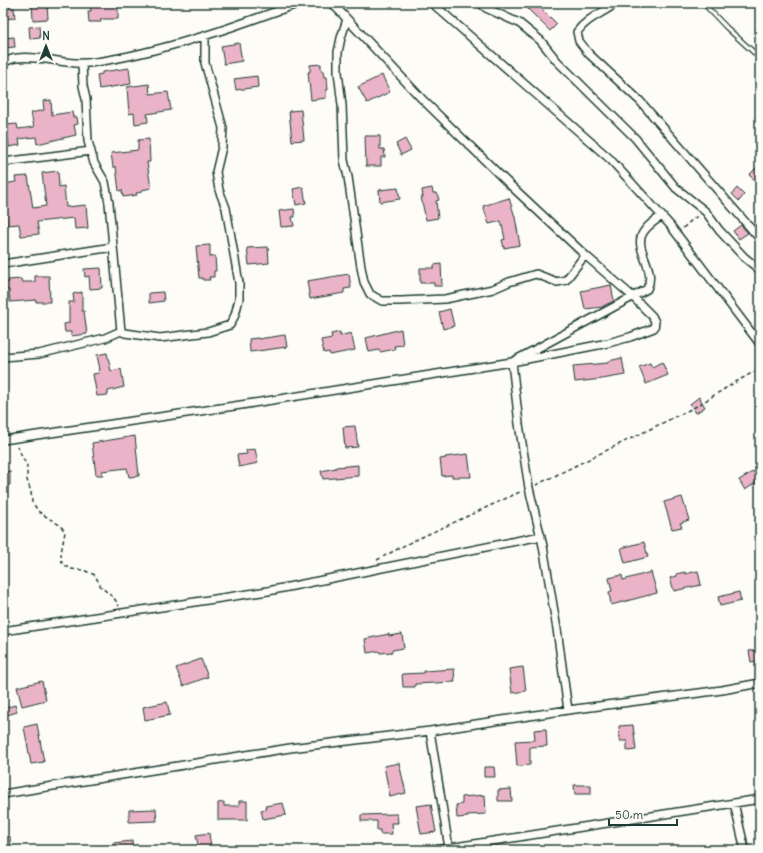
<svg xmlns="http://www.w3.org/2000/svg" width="763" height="853" viewBox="0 0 763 853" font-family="Delius,sans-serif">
<rect width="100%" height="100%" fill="#fdfcf7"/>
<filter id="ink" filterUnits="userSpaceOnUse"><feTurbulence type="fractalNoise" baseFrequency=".025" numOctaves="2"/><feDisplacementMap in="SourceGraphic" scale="8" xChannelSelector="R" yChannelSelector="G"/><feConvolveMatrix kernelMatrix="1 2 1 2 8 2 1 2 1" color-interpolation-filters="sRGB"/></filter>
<g filter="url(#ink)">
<path fill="#ebb3c7" stroke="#1f3d34" d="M32,3H47L48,19L33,20Z
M90,3H118V19H101V22H89L88,11H91Z
M532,3H536L557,24L550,31L527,8Z
M3,8H14L15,18L3,19Z
M39,26L40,38L30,39L29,27Z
M14,37L15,47L3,48V38Z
M239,43L242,61L224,64L221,46Z
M321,64V70H323L324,77H327L328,90H326V98L311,100L308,72H310V65Z
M129,68L131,84L99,89L97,75L102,74V72Z
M382,75L390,92L367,103L358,87Z
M257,76L258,87L236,90L234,79Z
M149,84L150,94L168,92L171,110L147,114L148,122L135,124L134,113L129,114L127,87Z
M51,100L52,115L72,112L73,117H77L78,124L74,125L76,135L37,144L36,137L19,139L20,145L9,147L8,139L6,140L5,132L7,131L6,125L17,124L18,129L34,127L31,113L44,110L43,101Z
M301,110L304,140L292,141L289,111Z
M365,136H380V149H384L385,157H381V166H366Z
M149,139L150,162H147L151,188L142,190V192L136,193L137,195L123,197L122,190L119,191L116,167H113L111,153L138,150V140Z
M405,139L411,150L401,155L396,144Z
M756,168L760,172V185L749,175Z
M58,171L59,187L64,186L66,207L86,205L88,228L75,229L74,218L37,222L39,234L21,236L19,224L7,225L6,205H3V184L16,182L15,177L28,176L33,208L46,206L42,173Z
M303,187L306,203L296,205L293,189Z
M398,188L400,199L380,202L379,190Z
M432,188L433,193H437L439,200L436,201L438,218L426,220L421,197H423L422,190Z
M737,188L744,195L739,201L732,194Z
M509,198L515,217L520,245L504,248L502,240L505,239L501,221L489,224L483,206Z
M294,209L295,217H292L294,226L281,227L279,211Z
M741,225L748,233L739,239L733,231Z
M210,245V257L215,256L216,271H214V277H209L210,280H203V278H199L196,246Z
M268,247L269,263L249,265L247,248Z
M441,264L442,286H434V283H420V268H434V265Z
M101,268L102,288L90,289L89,276L85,277L84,269Z
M349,274L351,288L344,289V293L310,299L307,281Z
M35,276H49L50,302H36V300L10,302L9,290H5V283L9,282L8,280L21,279L22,282H35Z
M611,285L614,301L603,306V307L585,309L581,291Z
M82,292V311H84L87,334L71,336V332H65L64,324L69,323V302H74L73,294Z
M163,292L164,301L149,303V293Z
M450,309L454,326L443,329L439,312Z
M401,329L403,345L394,346L395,349L380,352L379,350L369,352L366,338Z
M340,332V336L351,333L355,350L330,355L329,352L324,353L321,340L332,338L331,334Z
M285,335L287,347L250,352L249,339L258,338V339Z
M107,353L111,371L121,369L124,387L108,391V395L97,396L93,374L99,373L98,370H100L97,355Z
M622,358L625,375L602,379L575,382L573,366L608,363V361Z
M662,362L668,375L646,384L639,367L650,363L652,367Z
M699,397L705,407L696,413L690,404Z
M355,426L358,447L345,448L343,427Z
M135,436L139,476L129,477L127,468L102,471L103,475H96L92,443Z
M255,449L258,463L239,467L237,455L247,454L246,450Z
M468,454L471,477H452V475L442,476L440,459L446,458L445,457Z
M358,465V476L323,479L321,471L336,468V467Z
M10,471V485H3V472Z
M754,471L760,480L745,490L739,480Z
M682,497L689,520L680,523L682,527L672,529L664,502Z
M644,542L648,557L625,563L621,548Z
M698,571L701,585L674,591L670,578L677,576L676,574L685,572V574Z
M651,572L657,593L611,605L609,592L612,591L609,578L622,575L623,580Z
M739,592L741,601L720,606L718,597Z
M389,634V636L402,634L404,648L392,650V652L380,653L379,651L367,653L365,639Z
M760,650V661L751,662L749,651Z
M201,659L208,677L183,686L176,668Z
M523,667L526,691L512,693L509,669Z
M454,669L455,682L415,684V687H403L402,674L424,673V671Z
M42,681L46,700L22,706L17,687Z
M167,702L170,715L145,720L143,707Z
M15,705L17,712L7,715L5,708Z
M37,724L44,762L31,764L24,727Z
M633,725L636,750L627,751V741H620L619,726Z
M546,729L547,746L530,747V765L517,766L515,741L535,740L534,730Z
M399,763L406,793L390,797L384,766Z
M484,767H494L495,777H484Z
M574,785H591V794H575Z
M511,789L512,801H498V790Z
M485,795L486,814L467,815L468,817L457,818L456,805L462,804V797Z
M239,801H247V820H218V803L224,802V806H239Z
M283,803L286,815L263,819L261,810L266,809L265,806Z
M431,804L436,832L421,834L416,806Z
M156,809L157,821L129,822V810Z
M397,814L398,823H391L392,834H380V830H377V821H361V815Z
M209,833L211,848L199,850L196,835Z
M10,836L11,850H3V837Z
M132,841L133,850H114L113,843Z"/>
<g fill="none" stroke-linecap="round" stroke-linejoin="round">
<g stroke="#1f3d34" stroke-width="6">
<path id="lane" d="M703,3L727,28L760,58"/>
</g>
<g stroke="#1f3d34" stroke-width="10">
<path id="street" d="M432,3L610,159L670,225L760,344
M480,3L486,8L519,23L540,40L557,61L635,138L676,188L706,212L719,230L744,257L760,270
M616,3C602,14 588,17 577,32L579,41L589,54L640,101L760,239
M347,19L341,38L338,52V72L342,105L344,160L348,177L361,267L364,282L370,294L382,301H401L445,299L493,289L509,282L536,274L557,282L566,280L585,255
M3,63C7,61 12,58 17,58C44,55 70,67 96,62C130,57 164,48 197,38C232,28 266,14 301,3
M82,63L83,86L86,99L88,141L94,163L105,182L109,203L121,331
M3,162L91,151
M3,264L113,247
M3,357L39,354L105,338L121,331L125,333L160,338L208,332L230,325L235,315L239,299V283L226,208L219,190L216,172L222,147L223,128L205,63V36
M3,440L241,405L512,362L608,343L630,337L654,328L655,322L652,316L632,296L585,255L508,183L422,99L332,3
M3,631L268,591L541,536
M568,710L557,629L543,546L529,488L519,424L512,362L647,289C658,267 630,247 645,230C649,224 656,220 662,216
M430,731L449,848
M3,794L290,748L430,731L568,710L722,690L760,683
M734,803L745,850
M436,850L760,799"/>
</g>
<path stroke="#1f3d34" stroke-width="1.5" stroke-dasharray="4 3" stroke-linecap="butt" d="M683,228L693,219L698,216
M17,446L27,466V480L31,492L32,502L39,512L61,526L65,532L61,553L62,563L70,569L83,570L95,575L101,587L114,598L119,606
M536,485L695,407C717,394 737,380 760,369
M377,560L407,544L522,491"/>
<use href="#lane" stroke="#fdfcf7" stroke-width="3.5"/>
<use href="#street" stroke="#fdfcf7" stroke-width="7"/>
</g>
</g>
<rect width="763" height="853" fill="none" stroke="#fdfcf7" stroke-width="16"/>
<rect x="8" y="8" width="747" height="837" fill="none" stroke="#1f3d34" stroke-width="1.5" filter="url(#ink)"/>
<g transform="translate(46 46)" stroke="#fdfcf7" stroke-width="3" paint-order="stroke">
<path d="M0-3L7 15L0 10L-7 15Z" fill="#1f3d34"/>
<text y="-6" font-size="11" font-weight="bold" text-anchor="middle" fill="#1f3d34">N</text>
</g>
<path d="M609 819v6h68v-6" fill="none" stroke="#1f3d34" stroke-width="2"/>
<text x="615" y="819" font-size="12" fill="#1f3d34" stroke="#fdfcf7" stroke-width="3" paint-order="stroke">50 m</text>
</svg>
